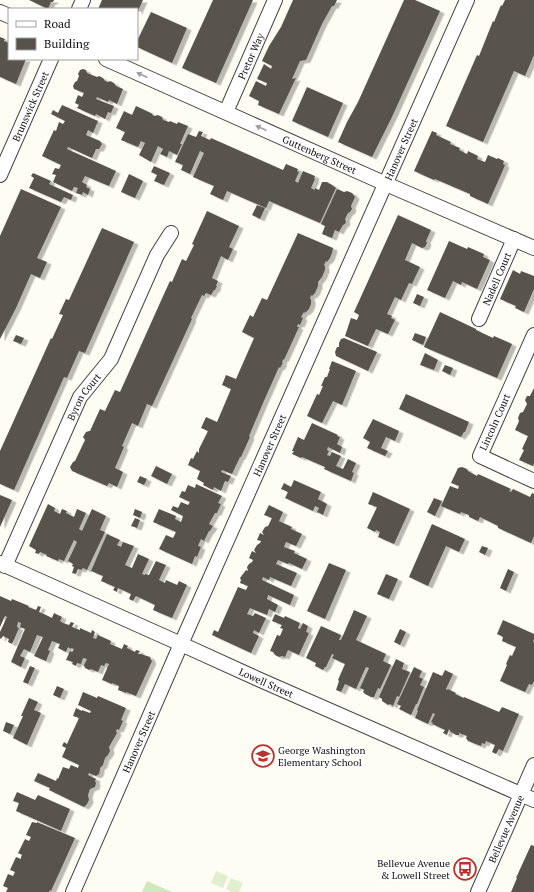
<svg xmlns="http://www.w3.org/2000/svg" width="534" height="892" viewBox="0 0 534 892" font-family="'PT Serif',serif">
<defs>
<filter id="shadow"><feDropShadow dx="4.5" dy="2.5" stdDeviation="0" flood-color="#0004"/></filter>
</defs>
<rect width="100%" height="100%" fill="#fefdf3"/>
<path fill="#d0e8bd" d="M147,881L172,892H142Z"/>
<path fill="#e1efcf" d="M216,871L228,876L223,888L211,883Z
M231,878L243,883L239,892H231L226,889Z"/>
<path fill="#58524c" filter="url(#shadow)" d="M29,0H54L53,2H51L48,9Z
M102,0H143L137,13V9H98Z
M213,0H253L216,83L182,68Z
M293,0H337L334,6H332L322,24L306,60L300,61L292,79L296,78L279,114L258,105L259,101L249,96L256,81L266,86L267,83L257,79L264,64L271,69L272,66L262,61L269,46L281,27Z
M404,0H415L440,11L392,117L372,157L338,142L347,122L358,102Z
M505,0H534V55L525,76L514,71L483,142L446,126L477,55L479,56L493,21L494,22L501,5L502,6Z
M151,12L187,28L172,63L137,47V41Z
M0,37L5,39L4,41L9,43V59H26L16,84L0,77Z
M83,69L86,70L87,73L97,77L99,76L103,78L105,81L108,82L110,81L114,83L116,86L123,89L117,104L109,100L108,102L97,97L96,99L114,106L111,113L108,112L105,119L96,114L95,116L77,108L79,105L75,103L78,95L82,97L84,93L74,89L73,86L75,82L77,81L79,76L78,74L80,70Z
M307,87L343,103L328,137L292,121Z
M62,105L98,121L93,133L88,130L86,135L100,141L102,144L99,149H96L92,158L68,147L67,149L116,171L109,186L85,176L82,182L87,185L86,187L90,189L88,195L83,192L82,195L76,193L78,188L74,187L72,191L53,182L56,175L52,174L55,168L59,169L61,165L42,156L54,130L56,131L59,122L63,124L65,121L51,114L53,110L58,113Z
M136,106L153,114L152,115L155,116L158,115L162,117L163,120L169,122L170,121L177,124L178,122L188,126L180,144H182L177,155L169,151L167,157L160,154L163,149L158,146L151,162L139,155L145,143L141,141L138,147L121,140L125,132L116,128L124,111L132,115Z
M199,131L203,132L201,136L210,140L211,138L283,170L286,164L298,169L297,171L299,172L295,181L298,183L303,171L315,176L314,179H315L311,188L315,190V188L319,190L322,182H327L332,185L336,188L320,223L269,201L266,208L227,191L223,200L210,194L214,186L193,177L204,153L200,151L190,174L181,170L183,165L175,162L188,134L196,137Z
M432,131L437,133L436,135L451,142L450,144L460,148L459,150L467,154L468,151L478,156L477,159L485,162L488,155L497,159L498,158L504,161L503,164L505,165L503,170L488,204L470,196V194L435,179L434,180L414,171Z
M154,166L170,173L164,185L154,181L157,175L151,172Z
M33,173L51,181L49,184L73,195L71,200L64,197L61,202L29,188L34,178L31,176Z
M129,174L143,181L135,198L121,192Z
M21,189L61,207L37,258L47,262L40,278L31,274L16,308L0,339V236Z
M337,189L344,192L347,191L352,193L355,197L351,206L352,209L350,212L348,213L345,219L346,222L345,224L343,225L339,232L335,230L332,238L322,234L325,226L321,224Z
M257,205L265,208L260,219L252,215Z
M207,211L239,226L229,247L233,249L228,260L221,256L212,278L218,281L216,286H217L215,290H214L211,295L206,293L204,296L202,295L191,318L192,319L152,406L147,404L138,426L132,423L122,446L124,447L115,468L123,472L117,487L109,483L107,486L72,471L70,467L73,462L75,461L85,440L83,437L86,432L89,431H90L100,409L105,411L115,390L120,392L164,294L170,281L172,282L182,259L186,261L194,245L192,244Z
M398,215L431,230L426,241L427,243L425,247L422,248L412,243L405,260L420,267L412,284L409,283L401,300L395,297L387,314L392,316L391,318L395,320L388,334L376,329L368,346L345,336L351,318L357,320L359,315L354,312Z
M102,228L134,242L85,353L79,351L67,378L64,377L14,490L0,484V451L51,338L52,339L63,315L59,314L66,299L69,300Z
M298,233L333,248L332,253L330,258L327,262L326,261L324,265L325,266V270L322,277L318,282V286L315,293L312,296L311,295L310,299H311V304L309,309L305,313L304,312L301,317L303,318L300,325L298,324L297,327H299L284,360L283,359L282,363H283L280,368L279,367L263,403L249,436L250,437L241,457H240L232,474L222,470L221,472L231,476L228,482L225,481L221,491L214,487L213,490L203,485L204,483L197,479L200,471L188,465L191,458L193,459L197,451L199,453V449L208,431L201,428L206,417L217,422L231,389L222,385L226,375L236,379L254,338L242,332L250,315L253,317L262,298L267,300Z
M449,241L467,249L468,247L484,254L483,257L490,260L477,289L462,282L461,285L453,281L445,298L427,290Z
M513,270L520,274L521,271L534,276V289L524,312L515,308L516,306L500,299Z
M417,294L424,297L420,306L413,303Z
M440,312L476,329V330L493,338L494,336L512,344L497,378L424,347Z
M415,333L426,337L423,345L412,340Z
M16,335L24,338L21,344L13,341Z
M344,338L377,352L368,371L336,356L335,352L337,347H339V343L341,339Z
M425,353L438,360L434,370L420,365Z
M332,361L356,371L342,405L333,401L322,423L307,416L317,394L319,395L323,386H321L325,377H327L330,369H329Z
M445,365L453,368L450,375L442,371Z
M534,388V463L533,466L519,460L524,450L522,449L528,436L515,430L519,421L518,418L520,413L523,412L527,404L525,400L527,396H530Z
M406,394L469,422L465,432H464L461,437L399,409Z
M373,419L399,431L395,441L386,437L381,448L388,451L385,456L367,448L370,442L363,438Z
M312,423L338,435L337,436L340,437L337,444L342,447L340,453L328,447L327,450L329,451L327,455L330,456L332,452L341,456L336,466L343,469L348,459L356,463L352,472L354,473L351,481L324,469L325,467L302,457L301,458L292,454L294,451H292L298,437L304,440Z
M156,466L172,474L167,484L151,476Z
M462,467L467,469L468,471L477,476L478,474L511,489L509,491L511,492L513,489L530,497L532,493L534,494V536L531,543L498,528V526L480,517L478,521L469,517V515L461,512L460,514L441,506L450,486L458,489L459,486L451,483L458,468Z
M140,476L147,479L144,485L137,482Z
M294,480L321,492L318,499L327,504L323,515L317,512L319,508L315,506L313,511L285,498L288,492L281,489L284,483L291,487Z
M196,484L222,496L218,503L221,504L217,513H215L209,524L213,526L210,531H209L204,541L201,539L198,546L201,547L197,557L195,556L192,564L159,549L166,535L173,538L176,532L153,522L159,509L176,516L175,519L181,522L183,516L171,510L173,506L178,508L181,502L188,505L190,502L179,497L182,491L185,492L188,485L195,488Z
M373,492L410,509L394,544L378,537L380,532L376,530L375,532L367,528L377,507L368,504Z
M0,495L12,500L0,527Z
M434,498L442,501L435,516L427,512Z
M48,504L55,508L54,511L60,514L62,509L67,511L66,513L74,517L77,509L86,513L79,529L82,531L92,509L106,516L100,530L105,532L87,570L83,568L81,570L78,569L76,574L72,573L74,567L72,566L73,564L68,561L77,542L74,540L64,561L59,559L58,561L46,556L47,555L40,552L39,554L35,553L36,550L29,546Z
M269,505L283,512L279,521L292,527L291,529L302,534L296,546L286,542L284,547L295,551L294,553L307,559L302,569L289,563L288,564L278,560L276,564L297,573L291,586L270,577L269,580L263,577L262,580L294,595L290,605L268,595L267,599L278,605L275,612L269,609L267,615L250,608L247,614L253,616L255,613L266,618L259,633L254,630L253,633L259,636L251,653L212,635L214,630L218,632L238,587L246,590L248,586L240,583L241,580L240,578L246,570L248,571L247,567L249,564L252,562L253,560L249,558L252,551L256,553L254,550L257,545L260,543L261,541L257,540L260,533L264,535L262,532L265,527L268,526L272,518L264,515Z
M135,509L142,512L140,518L133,515Z
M135,518L140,520L137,528L131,526Z
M432,524L465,539L459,552L446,546L428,586L409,577Z
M107,534L120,540L117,545L121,547L123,542L134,546L125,565L132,568L138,554L149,559L142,574L145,575V574L149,575L156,561L166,565L159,580L165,583L166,580L177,585L179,581L187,585L172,618L153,610L155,605L136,596L133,601L129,599L131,594L118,588L117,592L113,590L115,587L101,581L103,576L91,571Z
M482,546L488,548L485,555L479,552Z
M329,563L346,570L325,619L307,611Z
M508,569L514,572L506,591L500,588Z
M386,574L398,579L389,599L377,594Z
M0,596L11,601L12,599L29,606L28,607L36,610L38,606L41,607L39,612L46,615L52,618L54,613L62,617L60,621L63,623L69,625L71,622L74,623L72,627L80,630V628L91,633L92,630L95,632L93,638L96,639L98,635L111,641L110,644L122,649L124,644L128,646L127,648L135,652L136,650L140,651L138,654H141L150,657L151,660L152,661L136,696L126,692V693L118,690L119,686L112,683V684L102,680L109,664L106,663L104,666L101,665L98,672L91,669L89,670L85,668L84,665L87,659L83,658L81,664L77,663L76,666L72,664L73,662L66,660L70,651L72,652L74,649L71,648V649L68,647L66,652L58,648L60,644L52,641L48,650L50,651L46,661L34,656L43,637L37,635L30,652L24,649L20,656L25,658L21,667L11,662L25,629L20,627L21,623L18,622L17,627L19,628L12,644L8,642L9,639L3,636L1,639L0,638V632L7,617L5,616L0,627Z
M354,610L367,616L356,640L386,654L383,661L391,665L380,689L378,688L374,697H371L365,694L363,692L364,690L360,688L369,668L366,667L356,689L345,684L341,692L336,690L339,681L338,680L345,664L332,658L334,655L332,654L326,667H325L323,670L315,666L316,663L306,658L321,626L341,635L339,640H341Z
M275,614L284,618L285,616L300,623L298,628L300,629L303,623L308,626L306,632L309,633L299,655L288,650L285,657L282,656L279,657L275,655L273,652L270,651L277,635L280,636L283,629L280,628L282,625L272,621Z
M503,620L534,634V639L533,642H534V681L532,685L529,684L525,692L500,681L507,665L506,664L510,655L512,656L516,647L502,641L503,637L497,634Z
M400,629L406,632L400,645L394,642Z
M396,659L404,663L402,669L410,672L399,697L397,696L393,706L390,704L388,705L382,701V699L379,697Z
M30,666L35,668L28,684L23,682Z
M414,667L422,671L419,677L423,679L420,685L424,687L417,704H416L411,715L399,709L401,706L397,704Z
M445,670L453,674L446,689L447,690L448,689L456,693L455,694L464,698V697L499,712L502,707L519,714L503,751L499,749L496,754L492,752L495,745L486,741L485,744L482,743L481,746L468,741L466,738L467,736L459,733V735H456L451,732L449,729L447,735L443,733L445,730L432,724L433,723L431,722L435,714L433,713L428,724L415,718L418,711L417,710L433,672L442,676Z
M57,686L64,689L60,698L53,695Z
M83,692L97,698L98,696L126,708L121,720L123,721L119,730L117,729L116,731L117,733L109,747L110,751L108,755L105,758L103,765L100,768V770L99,774L96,776L89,773L88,775L96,779L95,781L96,783L95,787L90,789L88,795L89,800L87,804L84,807L49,790L50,788L34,781L38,773L56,781L57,778L58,779L63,767L69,769L71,765L78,768L79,765L62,757L66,748L62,746L64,742L67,744L79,718L73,716L76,708L82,711V710L90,713L91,711L78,705Z
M29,698L38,702L34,710L41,713L27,745L13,738L23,716H21Z
M6,722L14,725L10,734L3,731Z
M17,792L35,800L38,795L70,809L61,831L16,811L19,803L13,801Z
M32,822L37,823V822L75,838L51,891L50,890L49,892H6L8,888L3,886L8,874L13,876L15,872L10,870L16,857L21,859V857L22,855L18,853L25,839L29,841L31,837L26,835Z
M531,845L534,846V892H511L517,878H516Z"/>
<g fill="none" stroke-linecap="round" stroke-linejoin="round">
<g stroke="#434343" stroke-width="16">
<g id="minor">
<path d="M79,9L83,0"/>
<path d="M0,12L9,16"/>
<path id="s1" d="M106,59L386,184L534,248"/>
<path id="s2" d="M226,112L275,0"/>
<path id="s3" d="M0,175L51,59"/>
<path id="s4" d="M479,319L514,239"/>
<path d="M534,335L480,456L534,481"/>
<path id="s5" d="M0,563L181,644L258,679L534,800"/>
<path id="s6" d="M5,566L80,397L111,359L157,255L171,233"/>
<path id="s7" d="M73,892L181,644L467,0"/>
<path id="s8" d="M478,892L534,765"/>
</g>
</g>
<use href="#minor" stroke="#fff" stroke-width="14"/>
</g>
<defs><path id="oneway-solid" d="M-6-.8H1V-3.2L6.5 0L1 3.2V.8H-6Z"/></defs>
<g fill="#9f9f9f">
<use href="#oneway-solid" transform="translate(142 75) rotate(-156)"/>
<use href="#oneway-solid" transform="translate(261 128) rotate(-156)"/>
</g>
<defs>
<g id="school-ring" transform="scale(1.15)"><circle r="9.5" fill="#fff" stroke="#b9332e" stroke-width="1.5"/><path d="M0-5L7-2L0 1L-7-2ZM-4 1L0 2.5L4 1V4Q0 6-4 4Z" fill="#b9332e"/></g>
<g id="bus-ring" transform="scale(1.15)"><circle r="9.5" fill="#fff" stroke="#b9332e" stroke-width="1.5"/><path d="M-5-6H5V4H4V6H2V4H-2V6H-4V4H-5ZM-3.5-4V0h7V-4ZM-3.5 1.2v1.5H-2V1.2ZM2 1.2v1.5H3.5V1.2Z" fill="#b9332e"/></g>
</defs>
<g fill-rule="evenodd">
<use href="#school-ring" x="263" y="756"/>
<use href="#bus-ring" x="465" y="869"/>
</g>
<g text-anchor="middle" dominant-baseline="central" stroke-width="4" stroke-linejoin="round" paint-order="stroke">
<g font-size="10" fill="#101010" stroke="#fff">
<text stroke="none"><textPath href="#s2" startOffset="61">Pretor Way</textPath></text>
<text stroke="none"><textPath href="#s3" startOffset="75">Brunswick Street</textPath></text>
<text stroke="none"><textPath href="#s7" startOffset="812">Hanover Street</textPath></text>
<text stroke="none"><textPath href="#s1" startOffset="234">Guttenberg Street</textPath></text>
<text stroke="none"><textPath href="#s4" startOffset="44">Nadell Court</textPath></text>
<text stroke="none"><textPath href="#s6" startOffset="187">Byron Court</textPath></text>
<text transform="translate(495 422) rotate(-66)">Lincoln Court</text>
<text stroke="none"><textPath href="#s7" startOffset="488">Hanover Street</textPath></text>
<text stroke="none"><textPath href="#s5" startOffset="292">Lowell Street</textPath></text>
<text stroke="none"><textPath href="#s7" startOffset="164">Hanover Street</textPath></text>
<text stroke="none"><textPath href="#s8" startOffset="69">Bellevue Avenue</textPath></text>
</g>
<g font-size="10" fill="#101010" stroke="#fff" text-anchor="start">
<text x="278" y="750">George Washington<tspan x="278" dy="12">Elementary School</tspan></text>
<text x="450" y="863" text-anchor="end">Bellevue Avenue<tspan x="450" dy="12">&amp; Lowell Street</tspan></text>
</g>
</g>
<rect x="8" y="8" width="130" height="52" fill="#ffffff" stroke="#9f9f9f"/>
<rect x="16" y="21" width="20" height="6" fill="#ffffff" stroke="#9f9f9f"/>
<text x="44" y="28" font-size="12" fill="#101010">Road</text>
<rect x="16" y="38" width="20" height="12" fill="#58524c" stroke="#9f9f9f"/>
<text x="44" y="48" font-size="12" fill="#101010">Building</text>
</svg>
